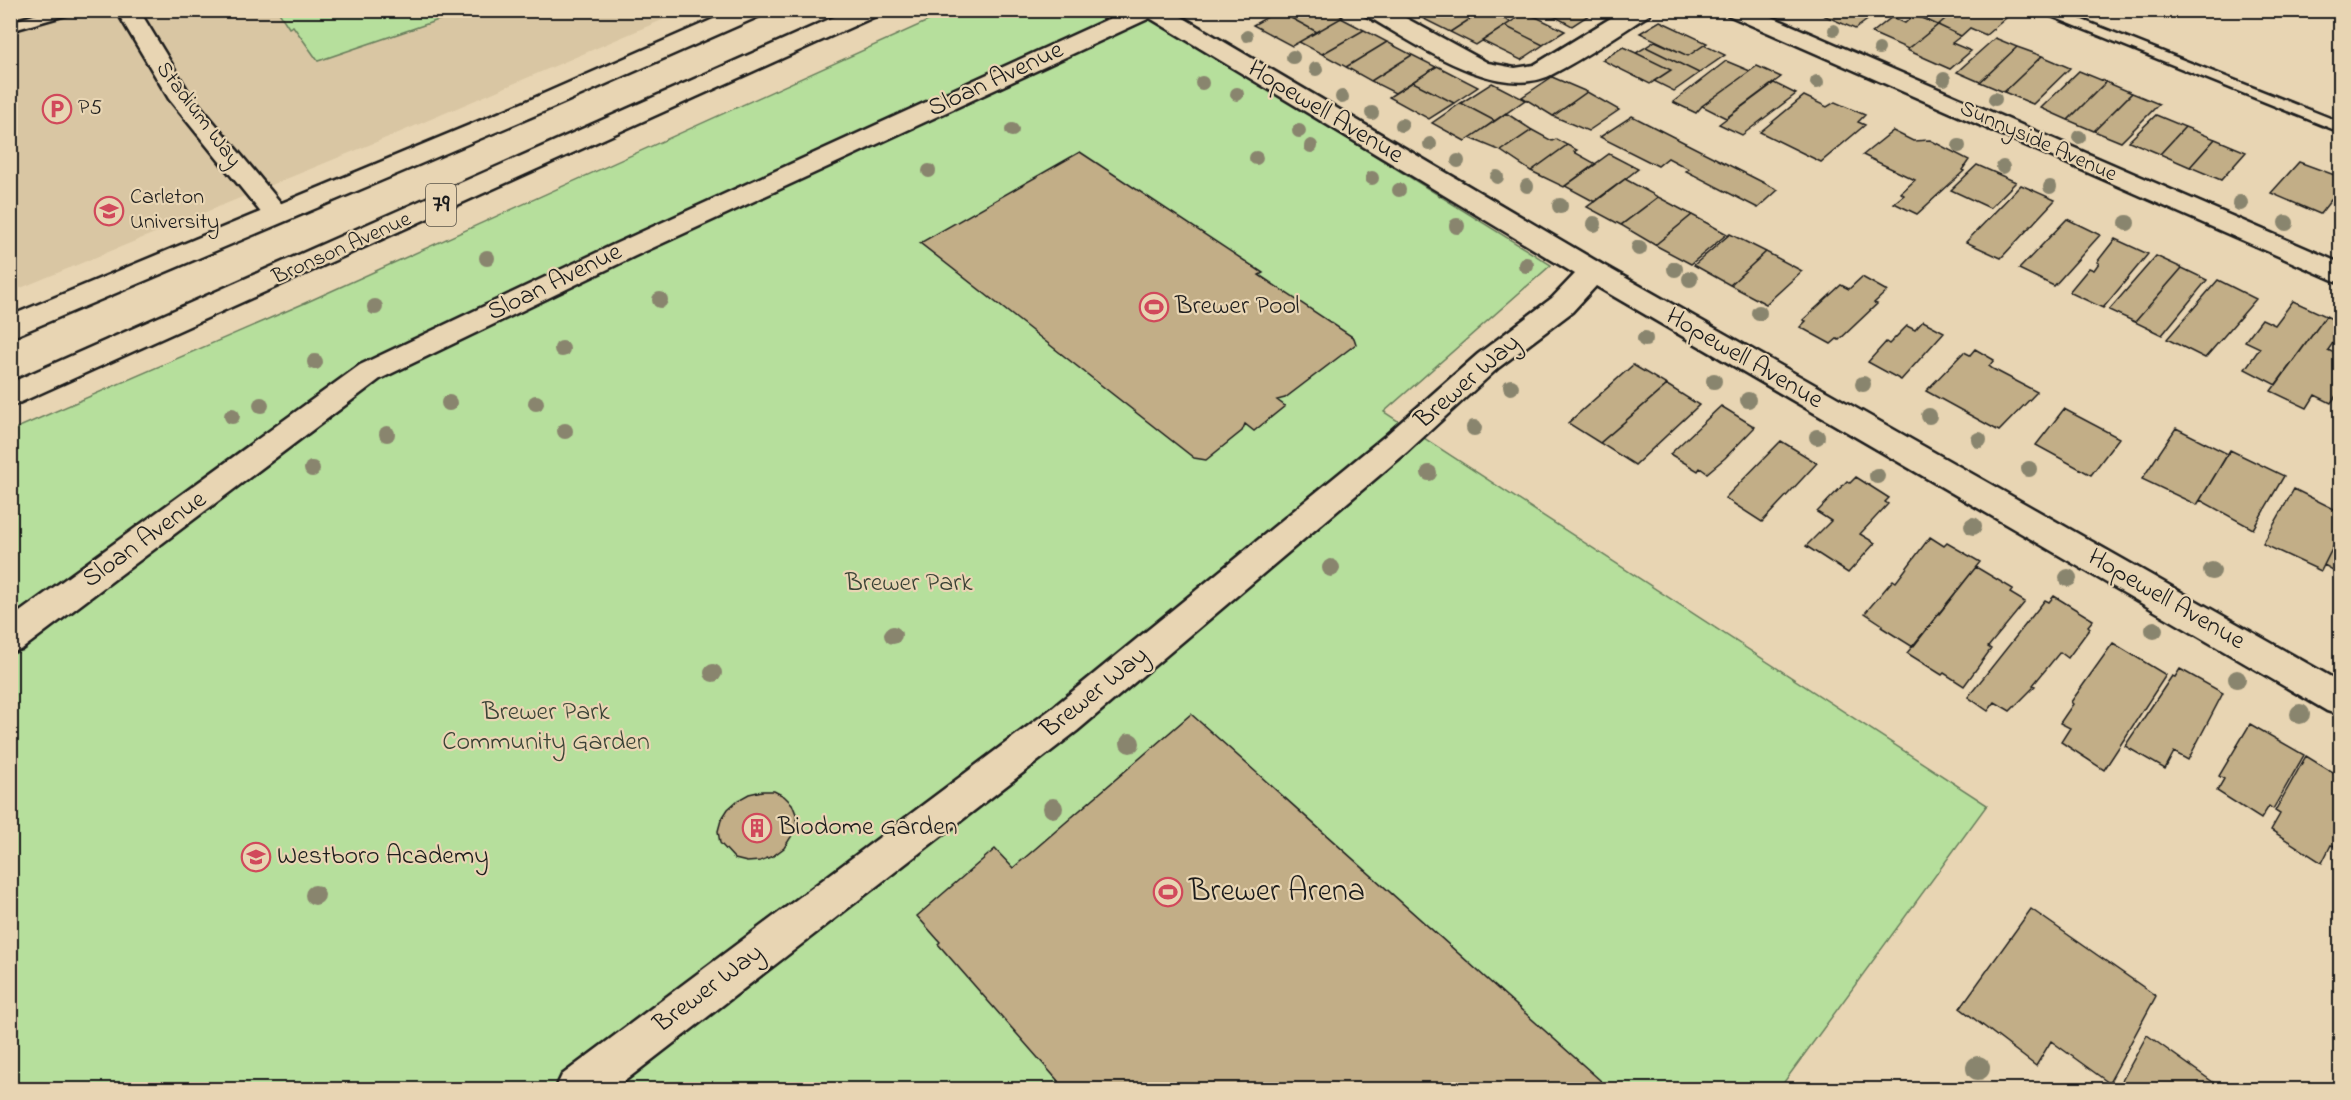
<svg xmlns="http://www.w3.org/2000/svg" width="2351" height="1100" viewBox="0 0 2351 1100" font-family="'Indie Flower',sans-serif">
<rect width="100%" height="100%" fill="#e8d5b3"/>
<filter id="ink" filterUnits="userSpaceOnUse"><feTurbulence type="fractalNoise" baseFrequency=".0167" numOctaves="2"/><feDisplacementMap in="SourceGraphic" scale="12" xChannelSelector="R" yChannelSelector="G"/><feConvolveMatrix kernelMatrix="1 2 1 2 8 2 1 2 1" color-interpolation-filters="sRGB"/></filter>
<g filter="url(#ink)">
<path fill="#d9c6a3" d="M11,11H683L403,131L11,292Z"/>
<path fill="#b6df9c" stroke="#697e5c" stroke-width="1.5" d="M278,11H465L318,61L293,26L289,28Z
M950,11H1142L1551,265L1384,412L1987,805L1779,1089H11L10,431L305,303Z"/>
<path fill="#c2ae87" stroke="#1c1c1c" stroke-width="1.5" d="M1331,10L1343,17L1317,32L1278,11Z
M1407,10H1439L1424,19Z
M1439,10H1484L1450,32L1424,19Z
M1484,10L1511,22L1476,45L1450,32Z
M1543,10H1587L1592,13L1572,26Z
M1870,10L1877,13L1855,29L1816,12Z
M1919,10H1956L1938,25L1913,14Z
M1956,10H1986L2006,18L1986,35L1970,28L1961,36L1938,25Z
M2052,10H2091L2095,12L2083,23Z
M1278,11L1317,32L1292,46L1253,25Z
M1524,13L1538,18L1565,31L1543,45L1505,26Z
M1914,15L1938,25L1908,49L1872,33L1892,17L1905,23Z
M1341,18L1364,30L1322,54L1299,42Z
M1660,21L1707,43L1688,56L1640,33Z
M1938,25L1961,36L1952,43L1971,51L1950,69L1907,50Z
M1505,26L1543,45L1521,60L1482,41Z
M1364,30L1387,42L1346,67L1322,54Z
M1995,38L2017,47L1980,82L1957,72Z
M1655,41L1688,56L1704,45L1725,55L1699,73L1646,47Z
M1387,42L1412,55L1371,81L1346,67Z
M1623,47L1636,53L1671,70L1650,84L1602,60Z
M1646,47L1699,73L1674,91L1654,81L1671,70L1636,53Z
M2017,47L2042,56L2004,92L1980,82Z
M1412,55L1436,67L1395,93L1371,81Z
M2042,56L2070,68L2033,104L2004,92Z
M1726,61L1750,71L1702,106L1696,113L1673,102Z
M1437,66L1478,87L1454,103L1413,82Z
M1757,66L1781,77L1726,118L1702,106Z
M2079,71L2106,82L2068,120L2041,108Z
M1552,77L1587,92L1553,116L1522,97Z
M1413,82L1454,103L1429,119L1389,97Z
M2106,82L2132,93L2094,131L2068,120Z
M1492,83L1525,100L1495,121L1461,103Z
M1774,83L1796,94L1742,135L1719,124Z
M1587,92L1619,110L1588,131L1553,116Z
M2132,93L2159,104L2121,142L2094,131Z
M1804,96L1827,107L1835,102L1865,115L1858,122L1865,125L1821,162L1760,132Z
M1461,103L1495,121L1465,141L1432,123Z
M1506,113L1532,130L1501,151L1470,138Z
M2156,115L2185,127L2160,154L2129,141Z
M1632,116L1778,190L1758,208L1686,171L1689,169L1668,158L1658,166L1600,137Z
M2185,127L2215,139L2190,167L2160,154Z
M1532,130L1552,141L1556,139L1567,145L1531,171L1501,151Z
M1893,131L1913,141L1930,140L1969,160L1962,170L1964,171L1917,214L1894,203L1904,195L1901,193L1915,180L1863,155Z
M2215,139L2246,152L2221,180L2190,167Z
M1567,145L1577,150L1574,152L1596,164L1564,187L1531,171Z
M1080,152L1263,273L1259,275L1354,338L1356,344L1285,398L1277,400L1285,406L1254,431L1245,424L1242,431L1206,460L1194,458L920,243Z
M1609,154L1638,169L1595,202L1565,186Z
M2299,162L2340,177L2338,191L2320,214L2271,193Z
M1977,165L2016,182L1990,208L1951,190Z
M1625,179L1658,197L1621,225L1587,207Z
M2021,185L2055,200L2001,258L1966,242Z
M1658,197L1692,215L1655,245L1621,225Z
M1692,215L1727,234L1691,264L1655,245Z
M2067,219L2100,235L2054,286L2019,269Z
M1730,234L1766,252L1730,285L1694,265Z
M2115,239L2148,254L2103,308L2069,292L2089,268L2094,270L2099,263L2097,262Z
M1766,252L1802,271L1766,304L1730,285Z
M2156,256L2182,268L2135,322L2109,310Z
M2182,268L2207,280L2162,335L2135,322Z
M1862,277L1887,291L1874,303L1877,304L1839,340L1837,339L1831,344L1800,327L1806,321L1803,320L1841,285L1849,289Z
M2218,280L2256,299L2205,358L2167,339Z
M2293,301L2326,316L2276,385L2245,369L2260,348L2245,341L2262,319L2275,325Z
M2326,316L2340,323V333L2328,350L2340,356V390L2331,403L2315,395L2307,408L2271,391Z
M1923,321L1944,332L1901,380L1868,362L1886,342L1889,344L1907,326L1915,330Z
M1975,349L1994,360L1989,366L1993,369L2037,392L1999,431L1926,391L1964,352L1970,355Z
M1633,365L1667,385L1600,443L1568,423Z
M1667,385L1699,405L1635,465L1600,443Z
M1721,406L1755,427L1725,458L1707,473L1700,468L1698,471L1670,454Z
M2064,409L2119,438L2091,475L2036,445Z
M2176,428L2228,454L2197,505L2142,479Z
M1781,441L1817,463L1762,522L1725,498Z
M2230,450L2284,476L2253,529L2200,500Z
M1856,477L1889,498L1885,502L1888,504L1860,534L1875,543L1848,573L1806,546L1831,521L1817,512L1847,481L1850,483Z
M2294,489L2340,512V533L2321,571L2263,544Z
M2340,533V574L2324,565Z
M1930,537L1944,546L1947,543L1980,562L1913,647L1881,627L1883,625L1865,613L1893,580L1896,582Z
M1976,567L2013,589L2010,593L2025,602L1988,647L1991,649L1964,686L1944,673L1942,675L1907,653Z
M2054,596L2093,620L2088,626L2090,628L2068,658L2060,652L2033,685L2035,686L2010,711L1995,702L1988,711L1968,697L2045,600L2049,602Z
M2113,643L2166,675L2104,770L2061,742L2070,728L2060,723L2073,704L2071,702Z
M2180,669L2223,693L2188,760L2174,752L2165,769L2125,746L2172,676L2175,677Z
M1191,714L1257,773L1611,1090H1066L938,944L940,942L917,916L995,849L1013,868Z
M2250,724L2304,755L2273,809L2269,806L2261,819L2217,791L2224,779L2219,776Z
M2306,756L2340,777V834L2334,846L2331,845L2322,863L2271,830L2280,814L2275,811Z
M762,791H774L784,796L792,804L796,814V825L791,837L784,848L773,856L760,861L747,862L735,859L720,843L718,831L721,820L728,809L738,800L749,794Z
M2031,909L2156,996L2109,1083L2051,1041L2036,1066L1960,1008Z
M2147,1035L2224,1090H2117Z"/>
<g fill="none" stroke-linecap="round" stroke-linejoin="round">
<g stroke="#1c1c1c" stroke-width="5">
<path id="lane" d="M51,10H75L73,13L10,31V22Z
M2036,10H2057L2340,122V132Z"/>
</g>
<g stroke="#1c1c1c" stroke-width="5">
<path id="street" d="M116,10H139L188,91L285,208L289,214L285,220L276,222L267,220L169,99Z
M1128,10H1170L1603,265L2340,682V715L2327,711L1596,286L1572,312L1498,368L1407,452L1077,731L613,1090H555L562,1075L1051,709L1385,436L1478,354L1552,298L1575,274L1150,18L635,256L380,379L22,649L10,653V619L360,365L615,244Z
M1362,10H1391L1488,63L1515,68L1534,65L1624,10H1652L1649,15C1617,35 1585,58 1551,75C1496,102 1412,41 1365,15Z"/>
</g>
<g stroke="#1c1c1c" stroke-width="5">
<path id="secondary" d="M1725,10H1756L2340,263V283L1728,15Z"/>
</g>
<g stroke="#1c1c1c" stroke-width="5">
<path id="primary" d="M734,10H765L762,15L545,111L10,338V316L527,101Z
M850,10H881L878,15L10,407V383Z"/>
</g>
<use href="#lane" fill="#e8d5b3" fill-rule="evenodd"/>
<use href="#street" fill="#e8d5b3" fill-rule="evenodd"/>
<use href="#secondary" fill="#e8d5b3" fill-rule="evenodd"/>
<use href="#primary" fill="#e8d5b3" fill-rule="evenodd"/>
</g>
<g fill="#89856e">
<circle cx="1834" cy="30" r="6"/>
<circle cx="1247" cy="36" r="6"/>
<circle cx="1879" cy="49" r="6"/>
<circle cx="1293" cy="57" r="7"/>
<circle cx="1316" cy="69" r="7"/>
<circle cx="1944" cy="79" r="7"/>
<circle cx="1817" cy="82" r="7"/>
<circle cx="1202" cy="83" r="7"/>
<circle cx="1237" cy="94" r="7"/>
<circle cx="1342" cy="97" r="7"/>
<circle cx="1995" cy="99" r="7"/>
<circle cx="1372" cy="113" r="7"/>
<circle cx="1402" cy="125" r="7"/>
<circle cx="1012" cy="130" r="7"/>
<circle cx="1299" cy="131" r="7"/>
<circle cx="2079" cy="137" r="7"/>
<circle cx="1430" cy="144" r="7"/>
<circle cx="1311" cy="146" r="7"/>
<circle cx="1959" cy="146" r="7"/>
<circle cx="1256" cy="158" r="7"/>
<circle cx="1458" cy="161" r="7"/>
<circle cx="2003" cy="167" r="7"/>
<circle cx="929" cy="171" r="7"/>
<circle cx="1497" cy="177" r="7"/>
<circle cx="1372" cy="178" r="7"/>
<circle cx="1527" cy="186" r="7"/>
<circle cx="2050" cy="187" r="7"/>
<circle cx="1399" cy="190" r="7"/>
<circle cx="2240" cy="203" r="8"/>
<circle cx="1560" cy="206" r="8"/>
<circle cx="2127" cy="223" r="8"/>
<circle cx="2286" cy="223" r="8"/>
<circle cx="1594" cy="224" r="8"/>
<circle cx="1457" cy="226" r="8"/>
<circle cx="1639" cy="248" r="8"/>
<circle cx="487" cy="258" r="8"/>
<circle cx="1526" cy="265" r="8"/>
<circle cx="1675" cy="269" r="8"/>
<circle cx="1690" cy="279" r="8"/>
<circle cx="660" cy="300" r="8"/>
<circle cx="375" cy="307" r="8"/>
<circle cx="1759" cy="313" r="8"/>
<circle cx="1645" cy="339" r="8"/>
<circle cx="562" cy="349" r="8"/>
<circle cx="315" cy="362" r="8"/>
<circle cx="1714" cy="381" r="8"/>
<circle cx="1863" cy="384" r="8"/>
<circle cx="1511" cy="387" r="8"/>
<circle cx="1748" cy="400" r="8"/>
<circle cx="449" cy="403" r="8"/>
<circle cx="536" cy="403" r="8"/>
<circle cx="261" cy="405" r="8"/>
<circle cx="232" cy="416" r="8"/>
<circle cx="1929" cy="416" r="8"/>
<circle cx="1474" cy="428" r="8"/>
<circle cx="565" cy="431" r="8"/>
<circle cx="387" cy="434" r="8"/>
<circle cx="1817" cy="437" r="8"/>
<circle cx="1979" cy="440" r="8"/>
<circle cx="312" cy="469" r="8"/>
<circle cx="2029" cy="469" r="8"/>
<circle cx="1429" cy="473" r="8"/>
<circle cx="1877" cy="476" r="8"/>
<circle cx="1973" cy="526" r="9"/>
<circle cx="1331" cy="568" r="9"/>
<circle cx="2212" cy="571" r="9"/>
<circle cx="2068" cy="578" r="9"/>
<circle cx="2154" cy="630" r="9"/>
<circle cx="893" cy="635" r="9"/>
<circle cx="713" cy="673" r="9"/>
<circle cx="2237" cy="679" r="9"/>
<circle cx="2300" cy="714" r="10"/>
<circle cx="1130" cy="743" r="10"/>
<circle cx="1053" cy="808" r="10"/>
<circle cx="315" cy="895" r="10"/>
<circle cx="1978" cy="1068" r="12"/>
</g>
</g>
<defs>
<g id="parking-ring" transform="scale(1.5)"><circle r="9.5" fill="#e8d5b3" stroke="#d1495b" stroke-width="1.5"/><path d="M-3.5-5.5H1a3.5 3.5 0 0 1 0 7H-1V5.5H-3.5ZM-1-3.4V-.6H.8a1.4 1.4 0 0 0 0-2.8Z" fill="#d1495b"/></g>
<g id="university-ring" transform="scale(1.5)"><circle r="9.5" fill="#e8d5b3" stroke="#d1495b" stroke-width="1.5"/><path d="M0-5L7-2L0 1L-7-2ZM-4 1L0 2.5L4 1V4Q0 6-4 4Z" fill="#d1495b"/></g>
<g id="stadium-ring" transform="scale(1.5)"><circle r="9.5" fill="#e8d5b3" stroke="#d1495b" stroke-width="1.5"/><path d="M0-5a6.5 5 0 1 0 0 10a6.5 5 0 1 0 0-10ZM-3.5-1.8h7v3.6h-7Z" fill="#d1495b"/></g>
<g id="building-ring" transform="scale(1.5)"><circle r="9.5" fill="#e8d5b3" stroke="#d1495b" stroke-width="1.5"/><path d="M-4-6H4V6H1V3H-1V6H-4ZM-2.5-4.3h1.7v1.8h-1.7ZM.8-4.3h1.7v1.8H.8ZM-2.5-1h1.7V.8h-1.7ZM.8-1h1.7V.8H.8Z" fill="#d1495b"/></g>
<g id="school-ring" transform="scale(1.5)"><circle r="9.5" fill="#e8d5b3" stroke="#d1495b" stroke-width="1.5"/><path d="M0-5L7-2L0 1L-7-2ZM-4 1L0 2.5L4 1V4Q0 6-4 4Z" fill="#d1495b"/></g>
</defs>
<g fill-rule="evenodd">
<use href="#parking-ring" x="57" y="109"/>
<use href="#university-ring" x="109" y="211"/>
<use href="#stadium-ring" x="1154" y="307"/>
<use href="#building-ring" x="757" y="828"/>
<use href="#school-ring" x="256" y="857"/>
<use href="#stadium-ring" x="1168" y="892"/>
</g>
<g text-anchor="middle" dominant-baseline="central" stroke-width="4.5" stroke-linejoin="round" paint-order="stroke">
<g font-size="22" fill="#1c1c1c" stroke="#e8d5b3" text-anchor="start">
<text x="78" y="109">P5</text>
<text x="130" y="198">Carleton<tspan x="130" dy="25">University</tspan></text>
</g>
<g font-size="22" fill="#1c1c1c" stroke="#e8d5b3">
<text transform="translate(198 115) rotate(53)">Stadium Way</text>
<text transform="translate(2038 142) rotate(24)">Sunnyside Avenue</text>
<text transform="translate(342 249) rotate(-24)">Bronson Avenue</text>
</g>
<rect fill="#e8d5b3" stroke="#595449" stroke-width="1.5" x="426" y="184" width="30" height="42" rx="4.5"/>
<g font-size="24" font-weight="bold" fill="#1c1c1c">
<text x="441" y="205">79</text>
</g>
<g font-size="26" fill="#1c1c1c" stroke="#e8d5b3">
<text transform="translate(996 80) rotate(-25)">Sloan Avenue</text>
<text transform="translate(1325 113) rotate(31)">Hopewell Avenue</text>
<text transform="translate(555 283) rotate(-26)">Sloan Avenue</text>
<text transform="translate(1744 359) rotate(30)">Hopewell Avenue</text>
<text transform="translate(1468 382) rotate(-41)">Brewer Way</text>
<text transform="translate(145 540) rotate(-36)">Sloan Avenue</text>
<text transform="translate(2166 600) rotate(30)">Hopewell Avenue</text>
<text transform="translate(1095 693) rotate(-39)">Brewer Way</text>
<text transform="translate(709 989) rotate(-37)">Brewer Way</text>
</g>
<g font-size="26" fill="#1c1c1c" stroke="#e8d5b3" text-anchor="start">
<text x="1175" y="307">Brewer Pool</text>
<text x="778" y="828">Biodome Garden</text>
<text x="277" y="857">Westboro Academy</text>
</g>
<g font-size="26" fill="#3b4336" stroke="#e8d5b3">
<text x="909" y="584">Brewer Park</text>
<text x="546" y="713">Brewer Park<tspan x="546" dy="30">Community Garden</tspan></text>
</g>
<g font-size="32" fill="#1c1c1c" stroke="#e8d5b3" text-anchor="start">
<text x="1189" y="892">Brewer Arena</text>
</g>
</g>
<rect width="2351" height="1100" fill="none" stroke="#e8d5b3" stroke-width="36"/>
<rect x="18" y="18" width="2315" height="1064" fill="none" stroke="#1c1c1c" stroke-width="2" filter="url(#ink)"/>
</svg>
